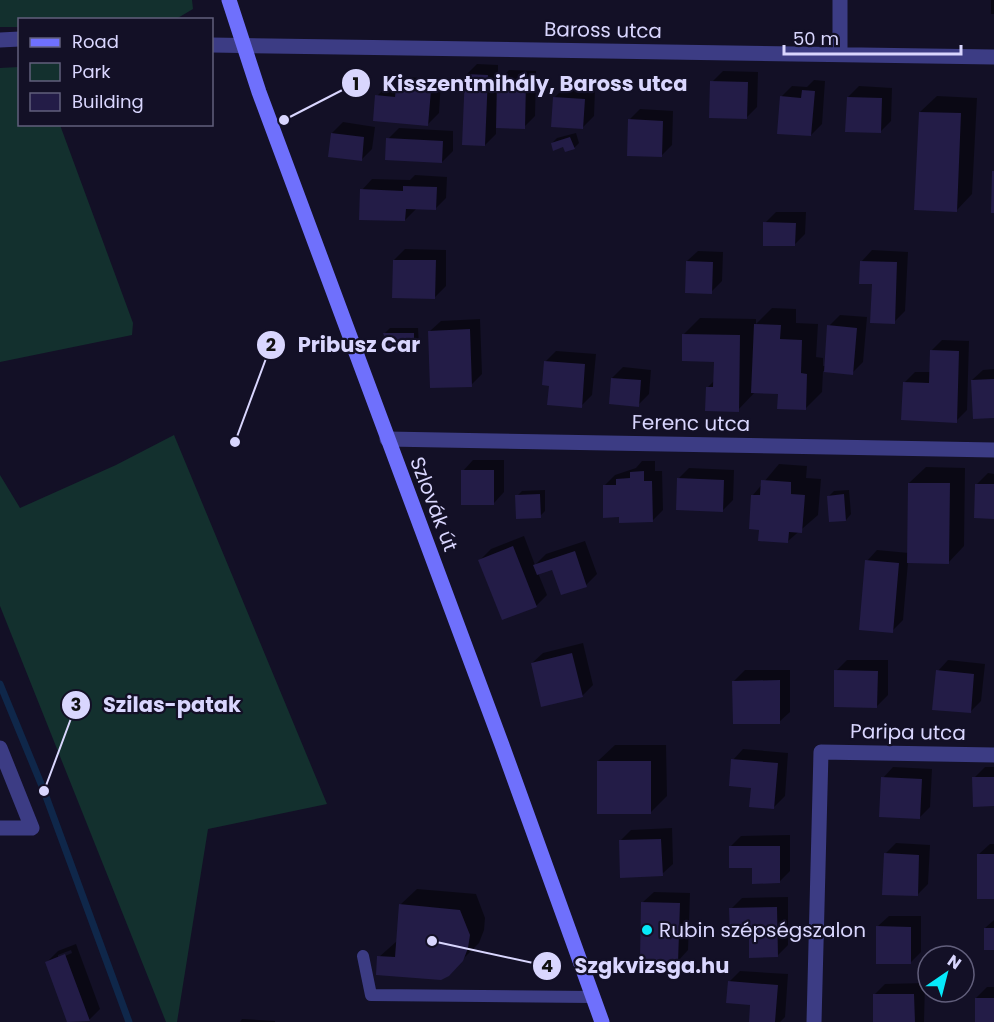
<svg xmlns="http://www.w3.org/2000/svg" width="994" height="1022" viewBox="0 0 994 1022" font-family="Poppins,sans-serif">
<rect width="100%" height="100%" fill="#131026"/>
<path fill="#13302e" d="M0,0H192L193,9L176,19L20,20L19,27H0Z
M19,67L20,124L60,125L133,323L132,335L0,362V68Z
M174,435L327,804L208,829L177,1022H166L0,606V475L20,508L116,465Z"/>
<path fill="#0007" fill-rule="evenodd" d="M991,0H994V14H991Z
M477,64L498,65V82L509,70L536,71L535,116L524,127L496,126V134L485,145L466,75Z
M723,71L758,72L757,107L746,118L712,82Z
M408,77L441,80L439,113L428,124L377,96L388,85L399,86Z
M814,80L825,81L822,124L811,135L781,97L792,86L807,87Z
M859,86L892,88L891,121L880,132L848,97Z
M565,87L595,89L594,116L583,127L554,98Z
M937,96L977,98L972,194L956,211L920,112Z
M640,109L673,111L672,145L661,156L629,120Z
M343,122L375,127L372,149L361,160L332,133Z
M399,128L453,131V151L442,162L388,139Z
M576,133L579,143L574,148L552,143L557,138Z
M415,175L447,177L446,198L435,209L417,208L405,220L362,190L372,179L410,180Z
M776,212H806L805,234L794,245L765,223Z
M405,249L446,250V286L435,297L394,260Z
M872,250L908,252L905,311L894,322L862,261Z
M698,251L723,252L722,281L711,292L687,261Z
M772,308L796,309V323L818,324L816,357L823,358V366H826L829,326L840,315L867,317L863,362L852,373L823,371L822,392L805,409L779,393L755,392L738,410L707,388L715,380V361L683,335L700,318L756,319V324Z
M480,319L482,374L471,385L430,331L441,321Z
M390,328H418L419,346L414,351L385,333Z
M942,340L969,341L967,410L956,421L904,383L915,372H931V351Z
M556,351L596,354L592,395L581,406L550,384L545,362Z
M623,367L651,370L649,394L638,405L612,378Z
M994,369V417L972,380L983,370Z
M473,460H504V492L494,503L463,471Z
M642,461H655V471H662L663,510L652,521L621,516L604,486L615,475L636,468Z
M779,464L807,466L806,478L821,479L818,515L788,541L753,495Z
M926,467L965,468L964,546L948,563L908,562L903,620L892,631L867,561L877,550L909,553V483Z
M689,468L734,470L733,500L722,511L678,479Z
M988,473L994,474V517L977,484Z
M545,490V511L540,516L517,496L522,491Z
M849,490L851,514L846,520L829,496L834,491Z
M524,536L535,565L546,554L585,541L597,574L586,585L553,568L538,573L547,595L536,606L480,560L491,549Z
M583,643L593,685L582,696L532,663L543,653Z
M847,660H888V695L877,706L836,671Z
M948,660L985,664L981,701L970,712L938,671Z
M745,670H790V712L779,722L734,681Z
M615,745H666L667,796L651,812L598,761Z
M743,749L788,753L785,796L774,807L753,786L733,760Z
M893,767L932,769L930,807L919,818L883,778Z
M985,767H994V805L974,778Z
M672,828L673,864L662,874L620,841L631,830Z
M790,835V871L779,882L730,847L741,836Z
M896,843L930,845L928,884L917,895L885,854Z
M990,844H994V898L979,854Z
M417,889L476,894L485,918L484,930L479,943L462,960L379,957L397,941L400,905Z
M654,892L690,893L688,950L678,961L643,902Z
M788,897V945L777,956L750,936L731,909L742,898Z
M889,916H921V952L910,963L878,926Z
M994,920V948L985,928Z
M76,944L100,1009L89,1020L47,962L58,951ZM71,950L72,953L58,959V955Z
M740,971L788,974L785,1017L780,1022H750L752,1004L729,982Z
M925,983L924,1022H875L874,995L885,984Z
M987,987H994V1021L976,998Z
M242,1019L275,1021V1022H240Z"/>
<g fill="none" stroke-linecap="round" stroke-linejoin="round">
<path stroke="#0f274a" stroke-width="7" d="M0,684L44,791L129,1022"/>
</g>
<path fill="#231c47" d="M465,74L488,75L485,146L462,145Z
M497,80L526,81L525,129L496,128Z
M710,81L748,82L747,119L709,118Z
M396,87L431,90L428,126L373,121L375,95L395,97Z
M802,90L815,91L811,136L777,134L780,96L801,98Z
M553,97L585,99L583,129L551,127Z
M847,97L882,98L881,133L845,132Z
M919,112L961,113L957,212L914,210Z
M628,119L663,121L662,157L627,156Z
M331,133L364,137L362,161L328,157Z
M570,137L575,149L565,152L563,147L553,151L551,143Z
M386,138L443,141L442,163L385,160Z
M992,171H994V213H991Z
M403,186L437,187L436,210L406,209L405,221L359,220L360,189L403,191Z
M763,222L796,223L795,246H763Z
M393,260H436L435,299L392,298Z
M686,261L713,262L712,294L685,293Z
M860,261L897,262L895,324L870,323L872,284H859Z
M754,324L781,325L780,339L802,340L801,373L807,374L806,410L777,409L778,394L751,393Z
M827,325L857,328L853,375L824,372Z
M470,329L472,387L430,388L428,331Z
M383,333H414V353L390,352Z
M682,334L740,335L739,412L705,411L706,387H713L714,362L682,361Z
M930,350L959,351L957,423L901,420L903,382L929,383Z
M544,361L585,364L582,408L547,405L549,386L542,385Z
M611,378L641,380L639,407L609,404Z
M994,379V418L973,419L971,380Z
M461,470H494V505H461Z
M644,471V481H652L653,522L619,523V517L603,518V485H616V479L630,478V472Z
M677,478L724,480L723,512L676,510Z
M761,480L791,482V494L805,495L802,533L789,532L788,543L758,541L759,530L749,529L751,495H760Z
M908,483H950L949,564L907,563Z
M975,484H994V519L974,518Z
M540,494L541,518L516,519L515,495Z
M844,494L846,521L829,522L827,496Z
M513,546L537,607L502,620L478,560Z
M575,551L587,587L561,595L552,570L537,575L533,565Z
M865,560L899,563L893,633L859,630Z
M572,653L583,697L541,707L531,663Z
M834,670L878,671L877,708L834,707Z
M936,670L974,674L971,713L932,710Z
M780,680V724H733L732,681Z
M731,759L778,763L774,809L749,807L751,788L729,786Z
M597,761H651V814H597Z
M881,777L922,779L920,819L879,817Z
M972,777H994V806L973,807Z
M661,839L663,876L620,878L619,840Z
M729,846H780V883L752,884V868H729Z
M884,853L919,855L918,896L882,895Z
M977,854H994V899H977Z
M641,902L680,903L678,963L640,961Z
M399,904L460,910L470,935L468,948L463,961L449,976L441,980L376,975L377,956L395,957Z
M777,907L778,957L749,958V937H730L729,908Z
M876,926L911,927V964H876Z
M984,928H994V950H984Z
M65,954L90,1021L67,1022L45,962Z
M728,981L778,985L775,1022H749L750,1005L726,1003Z
M873,994H914L915,1022H873Z
M975,998H994V1022H975Z"/>
<g fill="none" stroke-linecap="round" stroke-linejoin="round">
<path stroke="#3c3c84" stroke-width="12" d="M363,956L371,995L593,997"/>
<path stroke="#3c3c84" stroke-width="15" d="M840,0V53
M0,40L20,39
M212,45L994,57
M387,439L994,450
M0,748L32,828H0
M814,1022L821,752L994,755"/>
<path stroke="#6f70fc" stroke-width="15" d="M229,0L259,92L502,745L602,1022"/>
</g>
<circle fill="#06e9fa" stroke="#131026" stroke-width="2" cx="647" cy="930" r="6"/>
<g text-anchor="middle" dominant-baseline="central" stroke-width="4.5" stroke-linejoin="round" paint-order="stroke">
<g font-size="20" fill="#d9d6fe" stroke="#131026">
<text transform="translate(603 30) rotate(1)">Baross utca</text>
<text transform="translate(691 423) rotate(1)">Ferenc utca</text>
<text transform="translate(434 504) rotate(69)">Szlovák út</text>
<text transform="translate(908 732) rotate(1)">Paripa utca</text>
</g>
<g font-size="20" fill="#d9d6fe" stroke="#131026" text-anchor="start">
<text x="659" y="930">Rubin szépségszalon</text>
</g>
</g>
<path fill="none" stroke="#d9d6fe" stroke-width="2" d="M284 120L356 83M235 442L271 345M44 791L76 705M432 941L547 966"/>
<g fill="#d9d6fe" stroke="#131026" stroke-width="2">
<circle cx="284" cy="120" r="6"/>
<circle cx="235" cy="442" r="6"/>
<circle cx="44" cy="791" r="6"/>
<circle cx="432" cy="941" r="6"/>
<circle cx="356" cy="83" r="15"/>
<circle cx="271" cy="345" r="15"/>
<circle cx="76" cy="705" r="15"/>
<circle cx="547" cy="966" r="15"/>
</g>
<g font-size="18" text-anchor="middle" font-weight="bold" fill="#111">
<text x="356" y="90">1</text>
<text x="271" y="351">2</text>
<text x="76" y="711">3</text>
<text x="547" y="972">4</text>
</g>
<g font-size="21" text-anchor="middle" font-weight="bold" fill="#d9d6fe" stroke="#131026" stroke-width="4.5" stroke-linejoin="round" paint-order="stroke">
<text x="535" y="91">Kisszentmihály, Baross utca</text>
<text x="359" y="352">Pribusz Car</text>
<text x="172" y="712">Szilas-patak</text>
<text x="652" y="973">Szgkvizsga.hu</text>
</g>
<rect x="18" y="18" width="195" height="108" fill="#131026" stroke="#625f7c" stroke-width="1.5"/>
<rect x="30" y="38" width="30" height="9" fill="#6f70fc" stroke="#625f7c" stroke-width="1.5"/>
<text x="72" y="48" font-size="18" fill="#d9d6fe">Road</text>
<rect x="30" y="63" width="30" height="18" fill="#13302e" stroke="#625f7c" stroke-width="1.5"/>
<text x="72" y="78" font-size="18" fill="#d9d6fe">Park</text>
<rect x="30" y="93" width="30" height="18" fill="#231c47" stroke="#625f7c" stroke-width="1.5"/>
<text x="72" y="108" font-size="18" fill="#d9d6fe">Building</text>
<g transform="translate(946 974) rotate(35)"><circle r="28" fill="#131026" stroke="#625f7c" stroke-width="1.5"/>
<path d="M0-4.5L10 22L0 15L-10 22Z" fill="#06e9fa"/>
<text y="-9" font-size="16" font-weight="bold" text-anchor="middle" fill="#d9d6fe">N</text>
</g>
<path d="M784 45v9h177v-9" fill="none" stroke="#d9d6fe" stroke-width="3"/>
<text x="793" y="45" font-size="18" fill="#d9d6fe" stroke="#131026" stroke-width="4.5" paint-order="stroke">50 m</text>
</svg>
